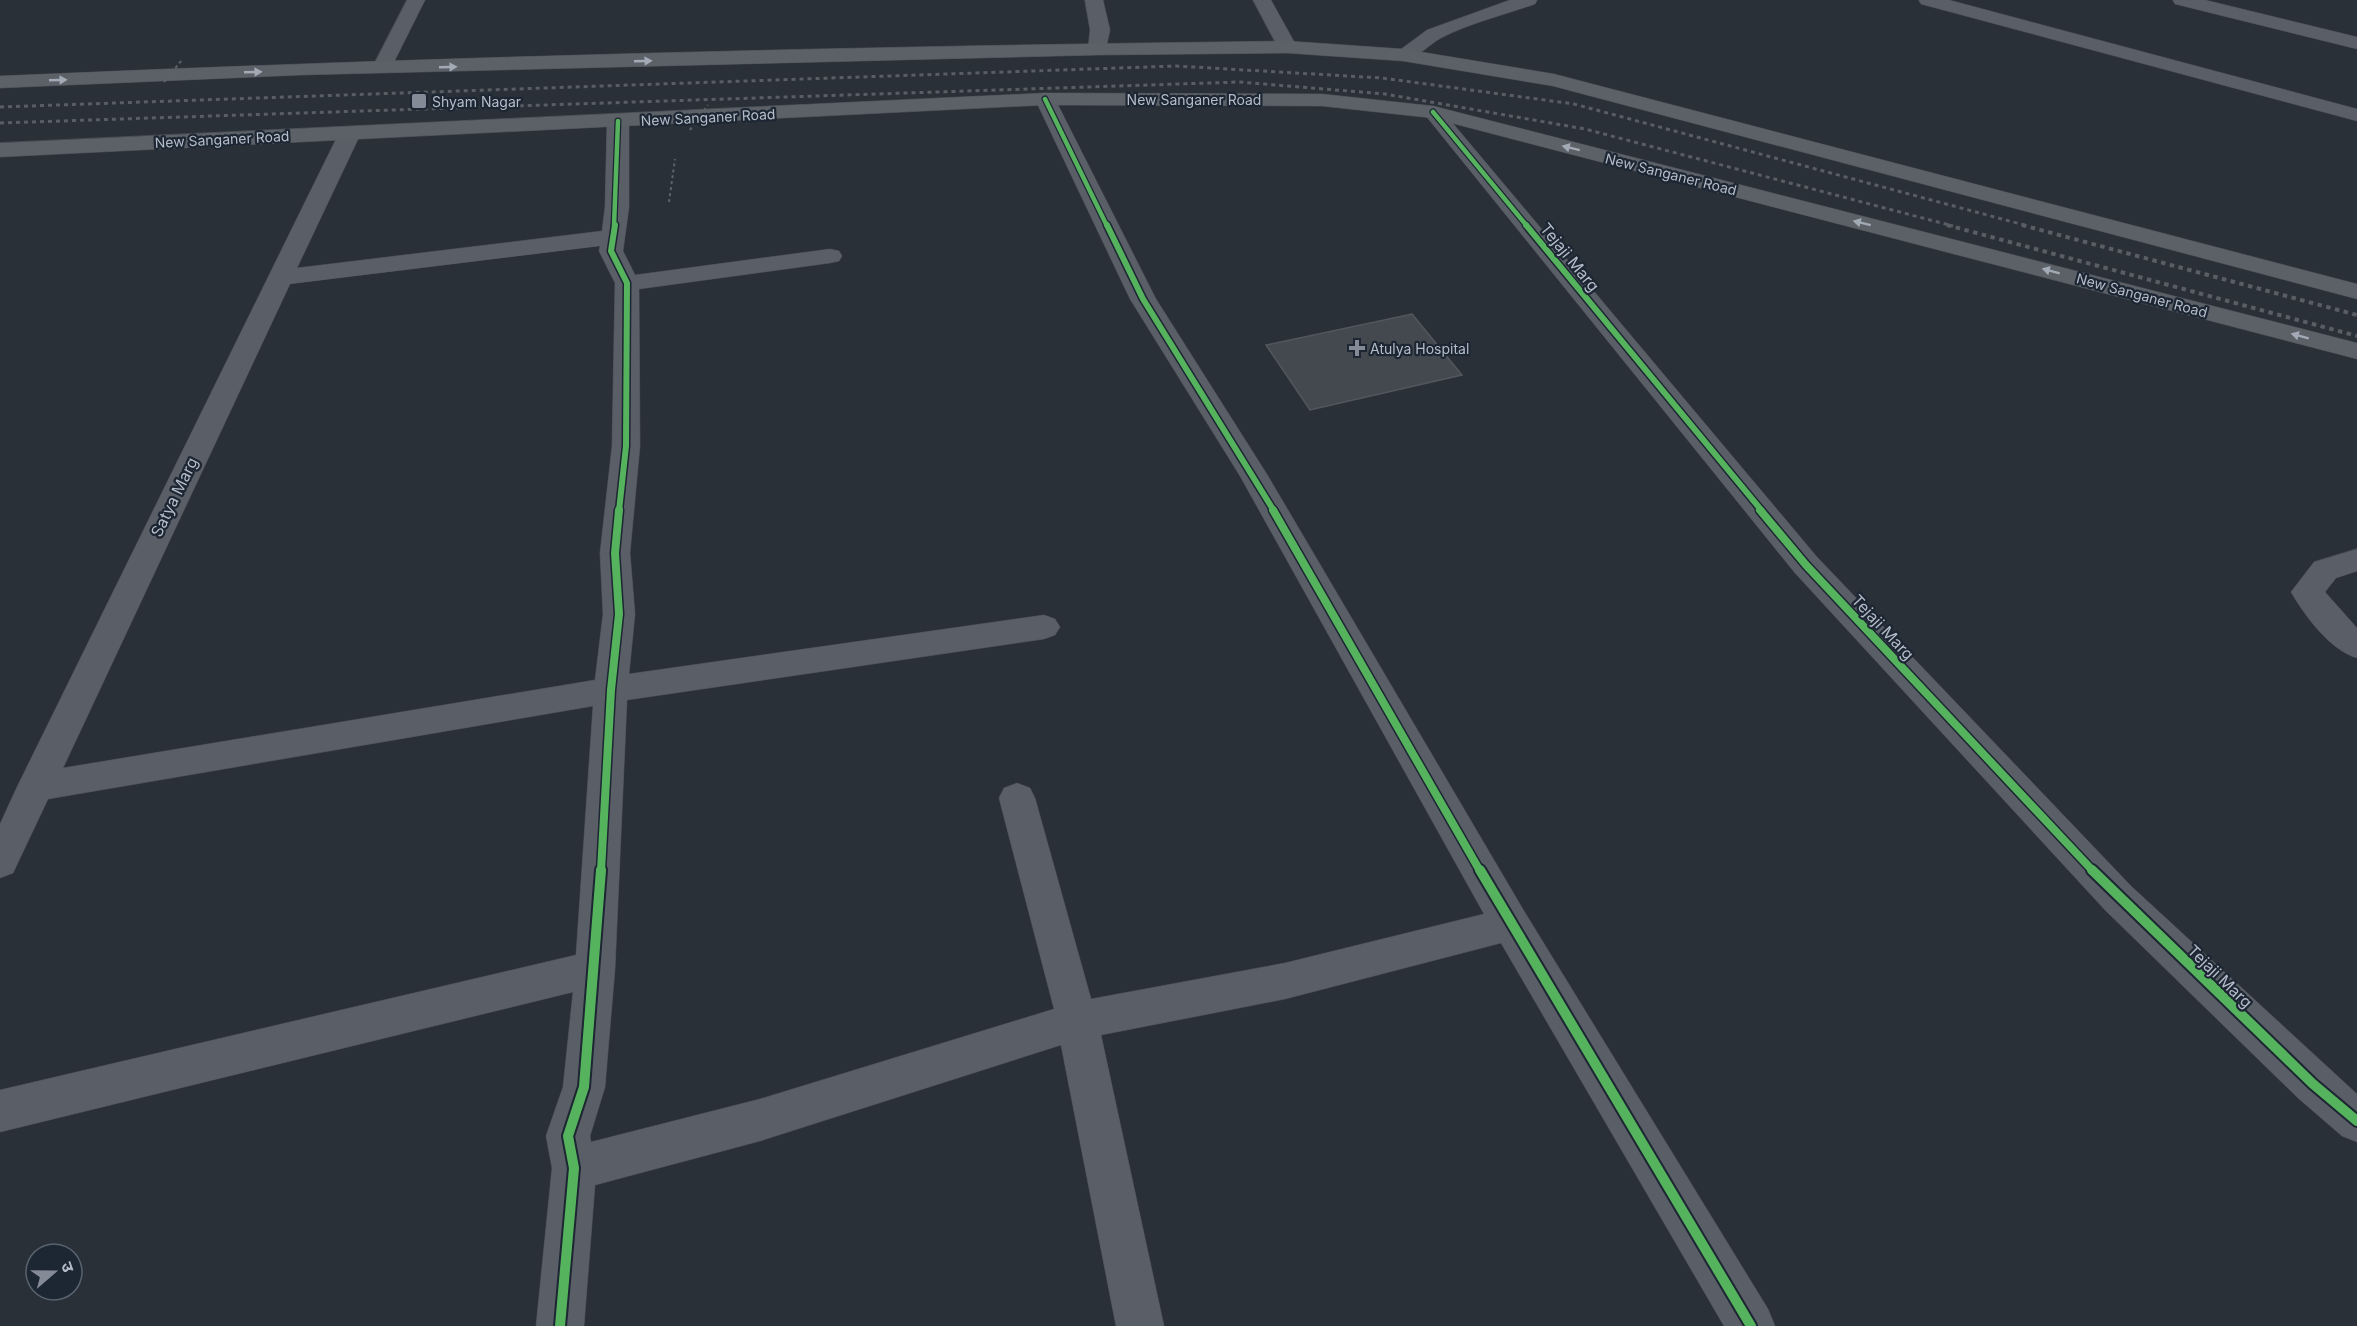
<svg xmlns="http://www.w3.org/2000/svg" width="2357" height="1326" viewBox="0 0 2357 1326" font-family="Inter,'Noto Sans Devanagari',sans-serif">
<rect width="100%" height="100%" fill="#2a3038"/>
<path fill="#444950" stroke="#52575f" stroke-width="1.5" d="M1412,314L1462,375L1310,410L1266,345Z"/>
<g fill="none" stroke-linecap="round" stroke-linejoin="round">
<g stroke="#484c53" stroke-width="1">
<path id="minor" d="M407,0H425L389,72H375L372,68Z
M1085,0H1103L1110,30L1105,53H1091L1088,49L1090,30Z
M1253,0H1271L1297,47L1294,51H1280Z
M1510,0H1537L1535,4C1504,15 1470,23 1441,38C1426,46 1414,64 1396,59L1393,55L1427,30Z
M1919,0H1949L2357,109V121L1921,4Z
M2173,0H2205L2357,37V49L2175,4Z
M1045,93L1052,95L1055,99L1156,299L1268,476L1524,911L1768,1309L1775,1326H1724L1501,943L1285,999L1101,1035L1164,1326H1116L1061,1045L760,1141L595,1185L584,1326H536L552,1168L546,1136L563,1087L573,992L0,1132V1090L576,955L593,706L48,799L13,873L0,878V824L17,787L339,133L342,128H358L361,133L297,268L602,231L605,207L607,121L611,117H625L629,121V207L623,251L635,275L830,249L839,251L842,256L839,261L830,263L639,289L640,446L630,553L635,614L629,674L1044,615L1055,619L1060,627L1055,635L1044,639L627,700L615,969L605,1087L590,1136L591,1142L760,1099L1054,1009L999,798L1004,788L1017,783L1030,788L1035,798L1091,999L1285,963L1484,914L1240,476L1130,299L1035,99L1038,95ZM600,246L599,251L615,283L612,446L600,553L603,614L595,680L63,768L290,284Z
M1433,106L1440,108L1817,557L2131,886L2357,1094V1142L2342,1136L2298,1098L2105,910L1795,573L1426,116L1422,112L1426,108Z
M2357,549V571L2336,578L2325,592L2357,628V658C2330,650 2305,616 2291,592L2314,562Z"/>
</g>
<g stroke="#484c55" stroke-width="1">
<path id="major" d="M1287,41L1403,49L1554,74L2357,284V299L1553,86L1403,61L1287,53L1098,55L301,75L0,88V76C429,57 858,46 1287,41Z
M1045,93L1322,94L1433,106L2357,343V359L1432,118L1322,106L1045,105L0,157V143Z"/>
</g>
<path stroke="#5d636a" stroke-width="2" stroke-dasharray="3 3" stroke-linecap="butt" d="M669,202L675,159"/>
<use href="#minor" fill="#5a5e66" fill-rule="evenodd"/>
<use href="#major" fill="#5c6168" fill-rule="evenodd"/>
<path stroke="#595d64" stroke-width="3" stroke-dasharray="4 4" stroke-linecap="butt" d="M0,107L1176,66L1382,78L1574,104L2028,226
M0,123L1239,82L1385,94L1585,129L1953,226"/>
<path stroke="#595d64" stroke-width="4" stroke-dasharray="4.5 4.5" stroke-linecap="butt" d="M1947,225L2357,336
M2022,225L2357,315"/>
<path stroke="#5d636a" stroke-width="2" stroke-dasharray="3 3" stroke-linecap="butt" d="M164,82L182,60
M690,130L708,105"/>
<g stroke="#1d2633" stroke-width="7">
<path id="cycleway-far3" d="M1045,99L1107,226
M1433,112L1527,226
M614,226L618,121"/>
</g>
<g stroke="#1d2633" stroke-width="9">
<path id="cycleway-far2" d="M615,225L611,251L627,283L626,446L619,511
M1107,225L1143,299L1274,511
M1526,225L1762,511"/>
</g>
<g stroke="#1d2633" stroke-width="11">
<path id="cycleway-far1" d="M1273,510L1480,871
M1760,510L1806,565L2093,871
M601,871L611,690L619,614L615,553L619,510"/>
</g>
<g stroke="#1d2633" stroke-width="14">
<path id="cycleway" d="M1480,870L1751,1326
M2092,870L2313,1084L2357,1121
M560,1326L574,1168L568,1136L584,1087L601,870"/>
</g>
<use href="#cycleway-far3" stroke="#56b35d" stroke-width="4.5"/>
<use href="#cycleway-far2" stroke="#56b35d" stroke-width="6"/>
<use href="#cycleway-far1" stroke="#56b35d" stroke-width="8"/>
<use href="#cycleway" stroke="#56b35d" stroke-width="10"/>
</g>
<defs><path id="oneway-solid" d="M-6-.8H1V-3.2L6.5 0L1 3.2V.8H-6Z" transform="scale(1.5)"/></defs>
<g fill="#a2aab6">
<use href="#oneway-solid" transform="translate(643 61) rotate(-2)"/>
<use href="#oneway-solid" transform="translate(448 67) rotate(-2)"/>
<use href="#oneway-solid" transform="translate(253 72) rotate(-2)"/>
<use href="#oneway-solid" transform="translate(58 80) rotate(-2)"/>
<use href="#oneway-solid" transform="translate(1571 148) rotate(-166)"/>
<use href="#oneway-solid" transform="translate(1862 223) rotate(-166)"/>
<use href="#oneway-solid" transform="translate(2051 271) rotate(-165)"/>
<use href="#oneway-solid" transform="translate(2300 336) rotate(-165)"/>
</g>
<g fill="#848b96" stroke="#1d2633" stroke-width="2">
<rect x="411" y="93" width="16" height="16" rx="3"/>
<path d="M1354 339h6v6h6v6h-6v6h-6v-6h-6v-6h6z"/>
</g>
<g text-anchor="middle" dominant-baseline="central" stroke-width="4.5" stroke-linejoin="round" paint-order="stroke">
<g font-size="14" fill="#b4bcc9" stroke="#1d2633">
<text x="1194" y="99">New Sanganer Road</text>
<text transform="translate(708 117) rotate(-3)">New Sanganer Road</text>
<text transform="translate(222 139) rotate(-3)">New Sanganer Road</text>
<text transform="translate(1671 174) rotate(14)">New Sanganer Road</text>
<text transform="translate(2142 295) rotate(15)">New Sanganer Road</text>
</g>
<g font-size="14" fill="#b4bcc9" stroke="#1d2633" text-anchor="start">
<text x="432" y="101">Shyam Nagar</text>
<text x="1370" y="348">Atulya Hospital</text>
</g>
<g font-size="16" fill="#b4bcc9" stroke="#1d2633">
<text transform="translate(1570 257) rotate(51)">Tejaji Marg</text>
<text transform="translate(174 497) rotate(-64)">Satya Marg</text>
<text transform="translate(1883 627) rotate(47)">Tejaji Marg</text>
<text transform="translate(2220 976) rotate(44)">Tejaji Marg</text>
</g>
</g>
<g transform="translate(54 1272) rotate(70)"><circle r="28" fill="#1d2633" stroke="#59626f" stroke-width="1.5"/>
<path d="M0-4.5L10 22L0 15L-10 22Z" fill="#848b96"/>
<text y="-9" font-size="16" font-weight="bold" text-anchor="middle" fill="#b4bcc9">उ</text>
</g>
</svg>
